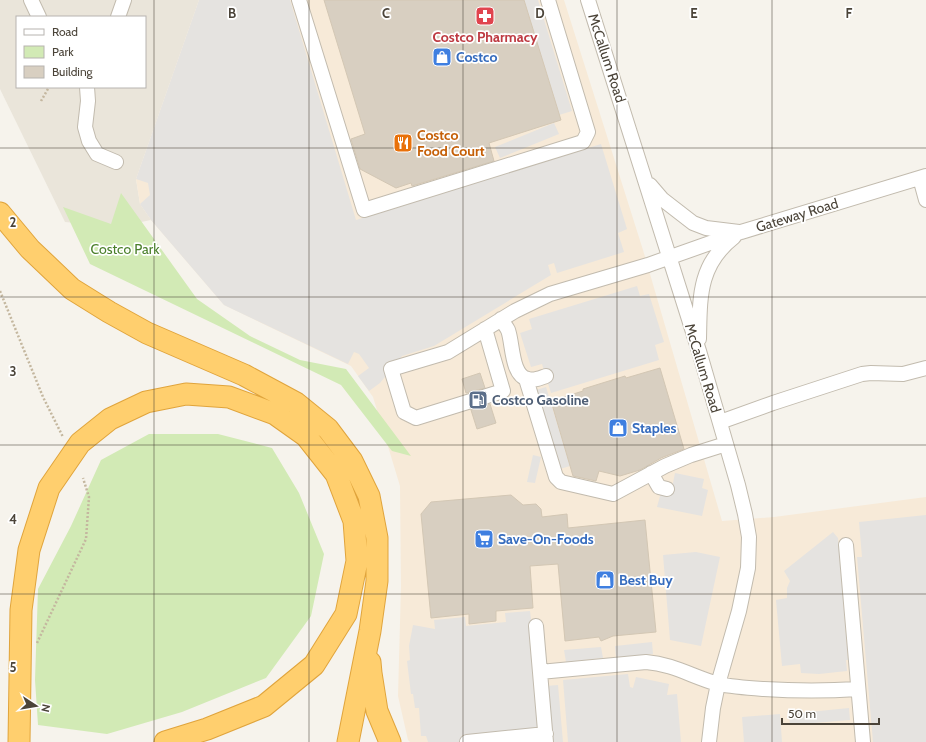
<svg xmlns="http://www.w3.org/2000/svg" width="926" height="742" viewBox="0 0 926 742" font-family="Cabin,sans-serif">
<rect width="100%" height="100%" fill="#f6f3ec"/>
<path fill="#eae5da" fill-rule="evenodd" d="M0,0H199L136,179L140,204L151,220L117,227L65,222L0,89ZM17,17H145V87H17Z"/>
<path fill="#f7ead8" d="M199,0H564L643,250L722,521L774,517L926,497V742H410L408,740L398,696L401,586L400,486L373,397L351,366L224,305L151,220L140,204L136,179Z"/>
<path fill="#d2eab5" d="M121,193L197,299L250,336L300,360L346,369L411,456L392,451L341,385L90,264L63,207L111,224Z
M149,434H218L272,448L299,493L324,554L311,616L266,678L182,712L107,734L38,725L35,680L38,589L71,526L101,460Z"/>
<path fill="#e5e3e0" d="M199,0H290L356,220L601,144L627,229L618,233L624,252L557,273L554,263L548,265L551,275L434,346L402,356L380,383L369,391L358,376L369,368L359,354L354,352L348,364L224,305L151,220L140,204L150,195L148,183L136,179Z
M524,0H538L572,111L559,115Z
M554,123L559,134L500,158L495,147Z
M637,286L640,296L649,294L664,342L655,345L659,360L551,393L542,364L531,367L520,333L532,329L529,319Z
M546,387L570,466L560,469L536,390Z
M533,455L541,457L535,483L527,482Z
M675,473L704,479L702,488L708,490L702,516L657,507L660,496L673,483Z
M926,515V742H873L857,557H862L859,522Z
M833,532L838,538L848,660H846L847,671L819,674L801,673L800,664L782,666L776,600L787,598V588L790,581L784,571Z
M696,552L720,557L701,646L670,640L663,555Z
M530,611L533,635H529L534,687L558,685L563,742H553L552,726L462,735V742H428L426,736H421L419,708H415L413,694H411L407,661L410,660L409,646L413,625L435,629L434,620L465,617L466,626L506,622L505,613Z
M652,642L653,654L616,657L615,646Z
M601,647L603,658L566,662L564,650Z
M628,674L630,687L633,688L636,677L669,684L667,695L677,694L681,742H568L563,680Z
M849,708L850,720L790,725L789,714Z
M780,714L782,742H744L742,717Z"/>
<path fill="#d8cfc1" stroke="#d3c7b4" d="M324,0H524L561,120L489,143L494,161L412,186L411,183L396,188L360,169L351,139L365,134Z
M660,368L684,449L661,458L640,470L620,476L599,471L596,481L573,476L551,401L583,391V389L625,376L626,378Z
M480,373L485,388L466,393L462,379Z
M490,404L496,423L477,429L471,410Z
M511,495L523,505L536,504L541,509L542,517L567,514L568,528L645,520L656,632L613,636L601,641L599,637L565,641L558,564L530,566L533,608L496,611V621L469,624V614L431,618L421,514L431,502Z"/>
<g fill="none" stroke-linecap="round" stroke-linejoin="round">
<g stroke="#c2bbae" stroke-width="16">
<path id="minor" d="M31,0L39,17
M299,0L364,210L583,142L588,132L548,0
M588,0L699,351L738,485L745,514L749,537L748,568L739,611L718,684L713,708L709,742
M118,17L124,0
M87,87L88,101L85,127L89,141L97,154L116,162
M920,178L926,200
M650,185L662,199L693,223L706,228L739,232
M501,319C503,323 506,326 508,330C513,343 511,376 528,379C534,381 540,378 546,376
M485,329L503,391L416,418L404,412L391,369L448,352L515,311L550,294L648,265L741,232L926,176
M699,339C700,298 698,265 734,237
M526,379L556,477L561,482L613,494L665,466L691,455L726,444
M720,422L773,403L862,374L871,373L903,374L926,368
M651,473L659,487L667,489
M846,545L863,742
M536,626L546,742
M540,672L646,662C673,664 693,677 718,684C733,687 749,688 764,689C796,691 827,691 858,689
M467,742L546,734"/>
</g>
<g stroke="#e0a43c" stroke-width="23">
<path id="highway" d="M0,213L30,249L72,289L109,312L147,333L244,375L296,403L328,429L352,461L369,496L377,538V581L370,631L348,742
M370,662L371,673L377,711L390,742
M19,742L21,610L29,550L49,488L80,443L110,419L146,402L186,394L229,397L275,414L306,436L336,474L354,521L357,561L346,614L314,665L264,706L207,729L165,742"/>
</g>
<path stroke="#c4b79f" stroke-width="2.5" stroke-dasharray="2 2" stroke-linecap="butt" d="M41,101L49,87
M0,291L43,397L63,437
M37,643L86,539L89,497L83,478"/>
<use href="#minor" stroke="#fff" stroke-width="14"/>
<use href="#highway" stroke="#ffcf6e" stroke-width="21"/>
</g>
<path fill="none" stroke="#4b4439" stroke-width="1" stroke-opacity="0.55" d="M154,0V742M309,0V742M463,0V742M617,0V742M772,0V742M0,148H926M0,297H926M0,445H926M0,594H926"/>
<defs>
<g id="pharmacy-square" transform="scale(1)"><rect x="-9" y="-9" width="18" height="18" rx="4" fill="#e0444e" stroke="#fff"/><path d="M-2-6h4v4h4v4h-4v4h-4v-4h-4v-4h4Z" fill="#fff"/></g>
<g id="shop-square" transform="scale(1)"><rect x="-9" y="-9" width="18" height="18" rx="4" fill="#3f7fe0" stroke="#fff"/><path d="M-5-2.5h2.3a2.7 3.5 0 0 1 5.4 0H5L5.5 6h-11ZM-1.5-2.5h3a1.5 2.3 0 0 0-3 0Z" fill="#fff"/></g>
<g id="restaurant-square" transform="scale(1)"><rect x="-9" y="-9" width="18" height="18" rx="4" fill="#e8710a" stroke="#fff"/><path d="M-5-6h1v4h1v-4h1v4h1v-4h1v5L-1.5 .5V6h-2V.5L-5-1ZM5-6V6H3V1.5H1.5Q1.5-4 5-6Z" fill="#fff"/></g>
<g id="fuel-square" transform="scale(1)"><rect x="-9" y="-9" width="18" height="18" rx="4" fill="#5c6f8a" stroke="#fff"/><path d="M-5.5-6h7V0h2V4h1.3V-2.5L3-4.5l.8-.8L6-3V5H2.5V1h-1V6h-7ZM-4.2-4.7v3.2H.2V-4.7Z" fill="#fff"/></g>
<g id="supermarket-square" transform="scale(1)"><rect x="-9" y="-9" width="18" height="18" rx="4" fill="#3f7fe0" stroke="#fff"/><path d="M-6-5.5h2.5l.6 2H6L4.5 2H-2.5L-4.4-4H-6ZM-1.5 3.2a1.3 1.3 0 1 0 .1 0ZM3 3.2a1.3 1.3 0 1 0 .1 0Z" fill="#fff"/></g>
</defs>
<g fill-rule="evenodd">
<use href="#pharmacy-square" x="485" y="16"/>
<use href="#shop-square" x="442" y="57"/>
<use href="#restaurant-square" x="403" y="143"/>
<use href="#fuel-square" x="478" y="400"/>
<use href="#shop-square" x="618" y="428"/>
<use href="#supermarket-square" x="484" y="539"/>
<use href="#shop-square" x="605" y="580"/>
</g>
<g text-anchor="middle" dominant-baseline="central" stroke-width="3.5" stroke-linejoin="round" paint-order="stroke">
<g font-size="14" font-weight="bold" fill="#be3a42" stroke="#fff">
<text x="485" y="37">Costco Pharmacy</text>
</g>
<g font-size="14" font-weight="bold" fill="#366cbe" stroke="#fff" text-anchor="start">
<text x="456" y="57">Costco</text>
<text x="632" y="428">Staples</text>
<text x="498" y="539">Save-On-Foods</text>
<text x="619" y="580">Best Buy</text>
</g>
<g font-size="14" fill="#4b4439" stroke="#fff">
<text transform="translate(607 58) rotate(72)">McCallum Road</text>
<text transform="translate(797 215) rotate(-17)">Gateway Road</text>
<text transform="translate(703 368) rotate(73)">McCallum Road</text>
</g>
<g font-size="14" font-weight="bold" fill="#c56008" stroke="#fff" text-anchor="start">
<text x="417" y="135">Costco<tspan x="417" dy="16">Food Court</tspan></text>
</g>
<g font-size="14" fill="#4a7f2a" stroke="#fff">
<text x="125" y="249">Costco Park</text>
</g>
<g font-size="14" font-weight="bold" fill="#4e5e75" stroke="#fff" text-anchor="start">
<text x="492" y="400">Costco Gasoline</text>
</g>
</g>
<g font-size="13" text-anchor="middle" font-weight="bold" fill="#4b4439" stroke="#fff" stroke-width="3.5" stroke-linejoin="round" paint-order="stroke">
<text x="232" y="18">B</text>
<text x="386" y="18">C</text>
<text x="540" y="18">D</text>
<text x="694" y="18">E</text>
<text x="849" y="18">F</text>
<text x="13" y="227">2</text>
<text x="13" y="376">3</text>
<text x="13" y="524">4</text>
<text x="13" y="672">5</text>
</g>
<rect x="16" y="16" width="130" height="72" fill="#ffffff" stroke="#b7b4b0"/>
<rect x="24" y="29" width="20" height="6" fill="#ffffff" stroke="#b7b4b0"/>
<text x="52" y="36" font-size="12" fill="#4b4439">Road</text>
<rect x="24" y="46" width="20" height="12" fill="#d2eab5" stroke="#b7b4b0"/>
<text x="52" y="56" font-size="12" fill="#4b4439">Park</text>
<rect x="24" y="66" width="20" height="12" fill="#d8cfc1" stroke="#b7b4b0"/>
<text x="52" y="76" font-size="12" fill="#4b4439">Building</text>
<g transform="translate(36 706) rotate(102)" stroke="#ffffff" stroke-width="3" paint-order="stroke">
<path d="M0-3L7 15L0 10L-7 15Z" fill="#4b4439"/>
<text y="-6" font-size="11" font-weight="bold" text-anchor="middle" fill="#4b4439">N</text>
</g>
<path d="M782 718v6h97v-6" fill="none" stroke="#4b4439" stroke-width="2"/>
<text x="788" y="718" font-size="12" fill="#4b4439" stroke="#ffffff" stroke-width="3" paint-order="stroke">50 m</text>
</svg>
